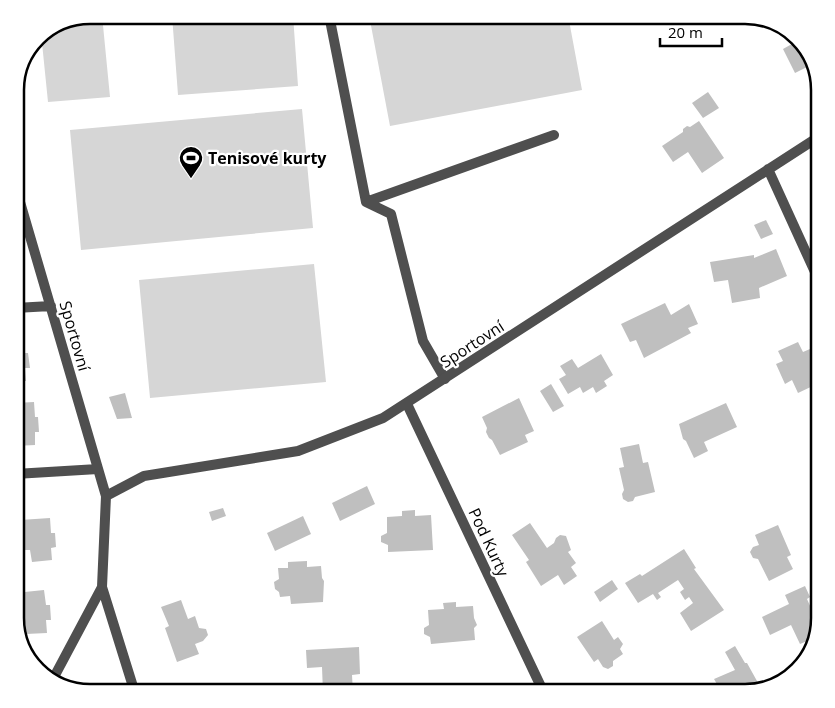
<svg xmlns="http://www.w3.org/2000/svg" width="835" height="708" viewBox="0 0 835 708" font-family="'Open Sans',sans-serif">
<rect width="100%" height="100%" fill="#fff"/>
<path fill="#d6d6d6" d="M90,15H102L110,97L48,102L41,33Z
M172,15H293L298,86L178,95Z
M369,15H568L582,90L390,126Z
M302,109L313,228L81,250L70,130Z
M314,264L326,382L150,398L139,280Z"/>
<path fill="#bfbfbf" d="M799,40L815,63L795,73L783,49Z
M708,92L719,108L703,118L692,103Z
M699,121L724,158L702,173L688,152L673,162L662,146L683,132V129L687,126L690,127Z
M766,220L773,234L761,239L754,225Z
M776,249L787,276L759,288L760,298L732,303L728,280L714,282L710,262L754,255V258Z
M665,303L671,315L689,304L698,324L688,328L691,333L644,358L636,340L630,342L621,324Z
M24,338L25,353H28L30,368H25L26,381H15V339Z
M798,342L803,352L810,349L815,359L811,361L815,370L812,372L817,384L798,393L792,380L785,384L776,364L783,361L778,351Z
M601,354L613,375L604,381L607,386L596,393L593,387L583,393L580,387L568,394L559,379L566,375L560,366L572,359L578,368Z
M551,384L564,406L553,412L540,391Z
M125,393L132,418L117,419L109,397Z
M519,398L534,431L525,435L528,442L500,455L492,440L489,438L486,432L487,428L482,417Z
M34,402L35,417H38L39,432H35V445L15,446V403Z
M726,403L737,427L704,442L708,451L694,458L686,441L683,439L679,424Z
M639,444L643,463L648,462L655,492L635,497L633,501L628,502L623,499L622,494L624,490L619,468L624,467L620,448Z
M367,486L375,504L340,521L332,503Z
M223,508L226,516L212,521L209,512Z
M415,510V516L431,515L433,550L388,552V545L381,542V536L387,533V517L402,516V511Z
M303,516L311,534L275,551L267,533Z
M50,518L51,533H55L56,547L51,548L52,560L32,562L30,550H22V542L16,539L15,532L20,529V520Z
M530,523L547,548L554,543L556,538L560,535L566,536L571,550L568,552L576,563L571,567L577,576L564,585L558,575L541,586L526,562L529,560L512,535Z
M778,525L791,555L787,557L793,569L769,581L758,559L753,558L750,552L753,547L759,545L755,535Z
M684,549L696,568L694,569L724,610L691,631L680,613L693,603L689,597L685,600L680,592L684,589L678,580L658,593L661,597L657,600L653,594L638,603L625,583L640,574L642,576Z
M307,561V567L321,566L322,578L324,581L323,602L291,604L290,596L280,597L279,592L275,589L274,582L279,579L278,568H288V562Z
M612,580L618,589L600,602L594,592Z
M805,586L810,597L807,599L818,624L812,639L800,644L791,625L770,635L762,617L789,604L785,595Z
M44,590L46,605H50L51,620H46L47,633L26,634L25,622H17L15,593Z
M181,600L188,619L195,616L199,628L206,629L208,635L203,641L195,644L199,654L177,662L165,628L169,626L161,607Z
M456,602V607L473,606L474,618L477,625L474,628L475,640L431,644L430,637L424,634V628L429,625L428,610L444,609L443,603Z
M602,621L614,640L618,637L623,644L620,649L623,654L613,661V666L608,669L603,667L598,659L594,662L577,637Z
M735,646L745,663H747L762,690L745,693H722L714,679L735,670L725,652Z
M359,647L360,674L352,675L353,693H323L322,667L307,668L306,650Z"/>
<g fill="none" stroke-linecap="round" stroke-linejoin="round">
<path stroke="#4f4f4f" stroke-width="10" d="M329,15L366,202L391,214L423,341L445,379
M366,202L554,135"/>
<path stroke="#4f4f4f" stroke-width="10" d="M768,169L820,283
M15,185L106,496L102,587L53,679
M15,308L51,306
M407,404L544,693
M15,474L98,469
M106,496L144,476L298,451L383,418L820,136
M102,587L135,693"/>
</g>
<defs>
<g id="stadium-pin" transform="scale(1.25)"><path d="M0 17L-7.5 6A9.5 9.5 0 1 1 7.5 6Z" fill="#000" stroke="#fff"/><path d="M0-5a6.5 5 0 1 0 0 10a6.5 5 0 1 0 0-10ZM-3.5-1.8h7v3.6h-7Z" fill="#fff"/></g>
</defs>
<g fill-rule="evenodd">
<use href="#stadium-pin" x="191" y="158"/>
</g>
<g text-anchor="middle" dominant-baseline="central" stroke-width="4.5" stroke-linejoin="round" paint-order="stroke">
<g font-size="16" font-weight="bold" fill="#000" stroke="#fff" text-anchor="start">
<text x="208" y="158">Tenisové kurty</text>
</g>
<g font-size="16" fill="#000" stroke="#fff">
<text transform="translate(75 336) rotate(74)">Sportovní</text>
<text transform="translate(472 344) rotate(-33)">Sportovní</text>
<text transform="translate(489 542) rotate(65)">Pod Kurty</text>
</g>
</g>
<path d="M0 0H835V708H0ZM90 24H745A66 66 0 0 1 811 90V618A66 66 0 0 1 745 684H90A66 66 0 0 1 24 618V90A66 66 0 0 1 90 24Z" fill="#fff" fill-rule="evenodd"/>
<path fill="none" stroke="#000" stroke-width="2.5" d="M90 24H745A66 66 0 0 1 811 90V618A66 66 0 0 1 745 684H90A66 66 0 0 1 24 618V90A66 66 0 0 1 90 24Z"/>
<path d="M660 38v8h62v-8" fill="none" stroke="#000000" stroke-width="2.5"/>
<text x="668" y="38" font-size="15" fill="#000000" stroke="#ffffff" stroke-width="4" paint-order="stroke">20 m</text>
</svg>
